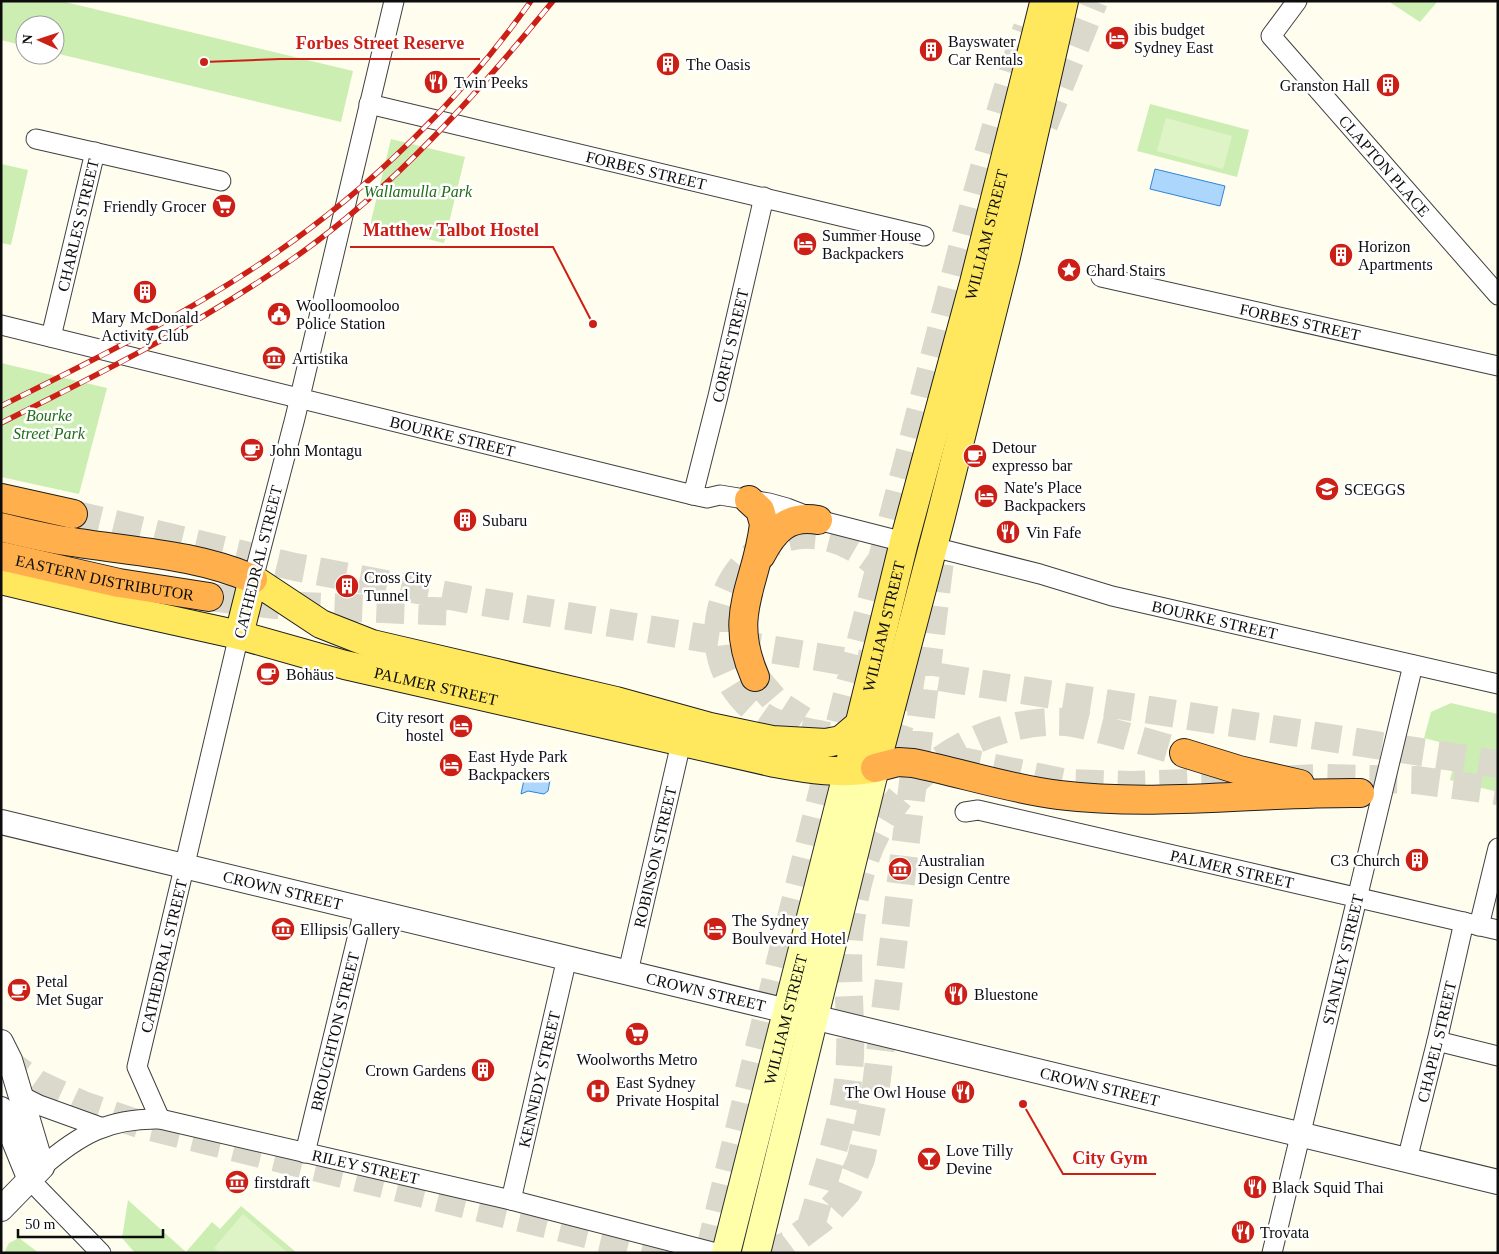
<svg xmlns="http://www.w3.org/2000/svg" width="1499" height="1254" viewBox="0 0 1499 1254" font-family="Georgia,serif">
<rect width="100%" height="100%" fill="#fffdee"/>
<path fill="#cceeb3" d="M1,1H61L353,71L341,122L55,53V25H25V46L1,40Z
M1388,1H1438L1420,22Z
M1150,104L1249,130L1237,177L1137,151Z
M391,139L465,157L444,243L370,225Z
M1,164L28,170L11,245L1,243Z
M1,363L107,388L79,494L1,477Z
M1451,703L1498,714V792L1450,780L1458,747L1424,738L1431,712Z
M128,1200L186,1252L212,1222L220,1229L241,1206L297,1253H135L122,1238Z
M19,1238L39,1253H4L9,1243Z"/>
<path fill="#dff4c6" d="M1166,118L1232,136L1223,169L1157,151Z
M243,1214L288,1253H221L214,1248Z"/>
<path fill="#acd6fc" stroke="#2c84db" d="M1155,169L1225,186L1220,206L1150,189Z
M525,775L550,780L548,791L544,794L528,791L521,794Z"/>
<g fill="none" stroke-linecap="round" stroke-linejoin="round">
<path stroke="#dbd9cc" stroke-width="28" stroke-dasharray="28 14" stroke-linecap="butt" d="M1044,125L1094,1
M73,514L295,567L477,601L970,682L1498,764
M209,597L275,605L459,612
M755,677L778,704L803,720
M828,736C805,731 779,728 760,714C653,634 771,453 891,577
M890,750C904,718 911,688 914,654
M952,759L1067,783L1132,785L1323,778L1416,780L1498,791
M1,1058L38,1084L83,1105L139,1124L663,1253
M810,1229C824,1180 841,1131 848,1081C855,1028 843,974 851,921C855,892 862,861 876,834C910,765 989,718 1066,722C1078,723 1091,727 1103,730C1130,737 1157,745 1184,753
M709,1253C773,989 838,725 907,463C945,317 979,170 1027,28
M763,1253L786,1246L822,1219L847,1192L861,1159L876,1086L942,544"/>
<g stroke="#404040" stroke-width="21">
<g id="minor">
<path id="s1" d="M1297,1L1271,36L1498,295"/>
<path id="s2" d="M369,104L924,236"/>
<path d="M36,139L221,181"/>
<path id="s3" d="M1101,277L1498,366"/>
<path id="s4" d="M1,325L693,495L707,498L720,495L769,503L787,508L818,520L904,542"/>
<path id="s5" d="M51,337L95,152"/>
<path id="s6" d="M693,495L718,396L764,197"/>
<path id="s7" d="M933,547L1040,574L1112,596L1498,684"/>
<path d="M253,579L295,418L394,1"/>
<path id="s8" d="M965,812L978,810L1498,930"/>
<path d="M1479,926L1498,848"/>
<path id="s9" d="M628,972L681,743"/>
<path d="M1437,1041L1498,1056"/>
<path d="M21,1096L39,1105L100,1127"/>
<path id="s10" d="M160,1119L137,1067L239,635"/>
<path id="s11" d="M305,1153L364,910"/>
<path id="s12" d="M1407,1160L1437,1041L1464,922"/>
<path id="s13" d="M42,1167C80,1134 109,1118 160,1119L511,1200L716,1253"/>
<path d="M30,1180L101,1253"/>
<path id="s14" d="M511,1200L567,958"/>
<path id="s15" d="M1272,1253L1413,665"/>
</g>
</g>
<g stroke="#404040" stroke-width="26">
<g id="tertiary">
<path id="s16" d="M1,822L787,1011"/>
<path id="s17" d="M813,1017L1498,1182"/>
<path d="M1,1042L10,1060L42,1167L1,1209"/>
<path d="M1,1109L30,1180"/>
</g>
</g>
<g stroke="#2f2f2f" stroke-width="30">
<g id="secondary">
<path id="s18" d="M726,1253L848,771"/>
<path d="M756,1253L875,768"/>
</g>
</g>
<g stroke="#1e1e1e" stroke-width="30">
<g id="primary">
<path id="s19" d="M1,580L121,609L239,635L345,665L775,763C807,769 843,775 875,768L941,516L1006,257L1064,1"/>
<path d="M239,635L253,579L321,624L372,644L616,701L710,727L772,740L826,743L841,740L860,724"/>
<path id="s20" d="M848,771L904,542L974,283L1043,7"/>
</g>
</g>
<g stroke="#1e1e1e" stroke-width="30">
<g id="motorway">
<path d="M1,498L73,514"/>
<path d="M749,500L760,510L764,524C757,585 727,613 755,677"/>
<path d="M1,527C25,533 49,539 73,542C134,552 195,554 253,579"/>
<path d="M761,555C774,530 788,515 818,520"/>
<path id="s21" d="M1,556L119,583L209,597"/>
<path d="M1184,753L1239,770L1300,784"/>
<path d="M875,768L898,762L913,763C962,773 1010,789 1059,795C1158,807 1260,792 1360,793"/>
</g>
</g>
<use href="#minor" stroke="#fff" stroke-width="19"/>
<use href="#tertiary" stroke="#fff" stroke-width="24"/>
<use href="#secondary" stroke="#fffea9" stroke-width="28"/>
<use href="#primary" stroke="#ffe85e" stroke-width="28"/>
<use href="#motorway" stroke="#ffb04c" stroke-width="28"/>
<g stroke="#cc2017" stroke-width="5.5">
<path id="rail" d="M1,406C94,360 187,314 273,255C371,188 462,98 531,1
M1,423C103,372 200,324 294,258C394,188 476,95 553,1"/>
</g>
<use href="#rail" stroke="#fff" stroke-width="4" stroke-dasharray="11" stroke-linecap="butt"/>
</g>
<defs>
<g id="hotel-disc" transform="scale(1.25)"><circle r="9.5" fill="#cc2017" stroke="#fff"/><path d="M-6-4.5h1.5V1H6V5H4.5V3h-9V5H-6ZM-4 0a1.8 1.8 0 1 1 3.6 0ZM.5 0V-2.5h3Q6-2.5 6 0Z" fill="#fff"/></g>
<g id="building-disc" transform="scale(1.25)"><circle r="9.5" fill="#cc2017" stroke="#fff"/><path d="M-4-6H4V6H1V3H-1V6H-4ZM-2.5-4.3h1.7v1.8h-1.7ZM.8-4.3h1.7v1.8H.8ZM-2.5-1h1.7V.8h-1.7ZM.8-1h1.7V.8H.8Z" fill="#fff"/></g>
<g id="restaurant-disc" transform="scale(1.25)"><circle r="9.5" fill="#cc2017" stroke="#fff"/><path d="M-5-6h1v4h1v-4h1v4h1v-4h1v5L-1.5 .5V6h-2V.5L-5-1ZM5-6V6H3V1.5H1.5Q1.5-4 5-6Z" fill="#fff"/></g>
<g id="supermarket-disc" transform="scale(1.25)"><circle r="9.5" fill="#cc2017" stroke="#fff"/><path d="M-6-5.5h2.5l.6 2H6L4.5 2H-2.5L-4.4-4H-6ZM-1.5 3.2a1.3 1.3 0 1 0 .1 0ZM3 3.2a1.3 1.3 0 1 0 .1 0Z" fill="#fff"/></g>
<g id="sight-disc" transform="scale(1.25)"><circle r="9.5" fill="#cc2017" stroke="#fff"/><path d="M0-6L1.8-2.2L6-1.7L2.9 1.2L3.7 5.4L0 3.3L-3.7 5.4L-2.9 1.2L-6-1.7L-1.8-2.2Z" fill="#fff"/></g>
<g id="civic-disc" transform="scale(1.25)"><circle r="9.5" fill="#cc2017" stroke="#fff"/><path d="M-.6-6.5H3V-4.5H.6V-3L4-1V1h2V6H-6V1h2V-1L-.6-3ZM-1.2 2.5V6h2.4V2.5Z" fill="#fff"/></g>
<g id="museum-disc" transform="scale(1.25)"><circle r="9.5" fill="#cc2017" stroke="#fff"/><path d="M0-6L6-3V-2H-6V-3ZM-5-1h2V3h-2ZM-1-1h2V3h-2ZM3-1h2V3H3ZM-6 4H6V6H-6Z" fill="#fff"/></g>
<g id="cafe-disc" transform="scale(1.25)"><circle r="9.5" fill="#cc2017" stroke="#fff"/><path d="M-5.5-4.5H6V0H3Q3 3.5 0 3.5H-2.5Q-5.5 3.5-5.5 0ZM3-3.2v2h1.7v-2ZM-6 4.5H4V6H-6Z" fill="#fff"/></g>
<g id="school-disc" transform="scale(1.25)"><circle r="9.5" fill="#cc2017" stroke="#fff"/><path d="M0-5L7-2L0 1L-7-2ZM-4 1L0 2.5L4 1V4Q0 6-4 4Z" fill="#fff"/></g>
<g id="hospital-disc" transform="scale(1.25)"><circle r="9.5" fill="#cc2017" stroke="#fff"/><path d="M-5-5h3v3.5h4V-5h3V5h-3V1.5h-4V5h-3Z" fill="#fff"/></g>
<g id="bar-disc" transform="scale(1.25)"><circle r="9.5" fill="#cc2017" stroke="#fff"/><path d="M-6-5H6L.8 .8V4.5H3.5V6h-7V4.5H-.8V.8Z" fill="#fff"/></g>
</defs>
<g fill-rule="evenodd">
<use href="#hotel-disc" x="1117" y="38"/>
<use href="#building-disc" x="931" y="50"/>
<use href="#building-disc" x="668" y="64"/>
<use href="#restaurant-disc" x="436" y="82"/>
<use href="#building-disc" x="1388" y="85"/>
<use href="#supermarket-disc" x="224" y="206"/>
<use href="#hotel-disc" x="805" y="244"/>
<use href="#building-disc" x="1341" y="255"/>
<use href="#sight-disc" x="1069" y="270"/>
<use href="#building-disc" x="145" y="292"/>
<use href="#civic-disc" x="279" y="314"/>
<use href="#museum-disc" x="274" y="358"/>
<use href="#cafe-disc" x="252" y="450"/>
<use href="#cafe-disc" x="975" y="456"/>
<use href="#school-disc" x="1327" y="489"/>
<use href="#hotel-disc" x="986" y="496"/>
<use href="#building-disc" x="465" y="520"/>
<use href="#restaurant-disc" x="1008" y="532"/>
<use href="#building-disc" x="347" y="586"/>
<use href="#cafe-disc" x="268" y="674"/>
<use href="#hotel-disc" x="461" y="726"/>
<use href="#hotel-disc" x="451" y="765"/>
<use href="#building-disc" x="1417" y="860"/>
<use href="#museum-disc" x="900" y="869"/>
<use href="#museum-disc" x="283" y="929"/>
<use href="#hotel-disc" x="715" y="929"/>
<use href="#cafe-disc" x="19" y="990"/>
<use href="#restaurant-disc" x="956" y="994"/>
<use href="#supermarket-disc" x="637" y="1034"/>
<use href="#building-disc" x="483" y="1070"/>
<use href="#hospital-disc" x="598" y="1091"/>
<use href="#restaurant-disc" x="963" y="1092"/>
<use href="#bar-disc" x="929" y="1159"/>
<use href="#museum-disc" x="237" y="1182"/>
<use href="#restaurant-disc" x="1255" y="1187"/>
<use href="#restaurant-disc" x="1243" y="1232"/>
</g>
<g text-anchor="middle" dominant-baseline="central" stroke-width="5" stroke-linejoin="round" paint-order="stroke">
<g font-size="16" fill="#0d0d0d" stroke="#fff" text-anchor="start">
<text x="1134" y="29">ibis budget<tspan x="1134" dy="18">Sydney East</tspan></text>
<text x="948" y="41">Bayswater<tspan x="948" dy="18">Car Rentals</tspan></text>
<text x="686" y="64">The Oasis</text>
<text x="454" y="82">Twin Peeks</text>
<text x="1370" y="85" text-anchor="end">Granston Hall</text>
<text x="206" y="206" text-anchor="end">Friendly Grocer</text>
<text x="822" y="235">Summer House<tspan x="822" dy="18">Backpackers</tspan></text>
<text x="1358" y="246">Horizon<tspan x="1358" dy="18">Apartments</tspan></text>
<text x="1086" y="270">Chard Stairs</text>
<text x="296" y="305">Woolloomooloo<tspan x="296" dy="18">Police Station</tspan></text>
<text x="145" y="317" text-anchor="middle">Mary McDonald<tspan x="145" dy="18">Activity Club</tspan></text>
<text x="292" y="358">Artistika</text>
<text x="992" y="447">Detour<tspan x="992" dy="18">expresso bar</tspan></text>
<text x="270" y="450">John Montagu</text>
<text x="1004" y="487">Nate's Place<tspan x="1004" dy="18">Backpackers</tspan></text>
<text x="1344" y="489">SCEGGS</text>
<text x="482" y="520">Subaru</text>
<text x="1026" y="532">Vin Fafe</text>
<text x="364" y="577">Cross City<tspan x="364" dy="18">Tunnel</tspan></text>
<text x="286" y="674">Bohäus</text>
<text x="444" y="717" text-anchor="end">City resort<tspan x="444" dy="18">hostel</tspan></text>
<text x="468" y="756">East Hyde Park<tspan x="468" dy="18">Backpackers</tspan></text>
<text x="918" y="860">Australian<tspan x="918" dy="18">Design Centre</tspan></text>
<text x="1400" y="860" text-anchor="end">C3 Church</text>
<text x="732" y="920">The Sydney<tspan x="732" dy="18">Boulvevard Hotel</tspan></text>
<text x="300" y="929">Ellipsis Gallery</text>
<text x="36" y="981">Petal<tspan x="36" dy="18">Met Sugar</tspan></text>
<text x="974" y="994">Bluestone</text>
<text x="637" y="1059" text-anchor="middle">Woolworths Metro</text>
<text x="466" y="1070" text-anchor="end">Crown Gardens</text>
<text x="616" y="1082">East Sydney<tspan x="616" dy="18">Private Hospital</tspan></text>
<text x="946" y="1092" text-anchor="end">The Owl House</text>
<text x="946" y="1150">Love Tilly<tspan x="946" dy="18">Devine</tspan></text>
<text x="254" y="1182">firstdraft</text>
<text x="1272" y="1187">Black Squid Thai</text>
<text x="1260" y="1232">Trovata</text>
</g>
<g font-size="16" fill="#0d0d0d" stroke="#fff">
<text stroke="none"><textPath href="#s1" startOffset="216">CLAPTON PLACE</textPath></text>
<text stroke="none"><textPath href="#s2" startOffset="285">FORBES STREET</textPath></text>
<text stroke="none"><textPath href="#s5" startOffset="115">CHARLES STREET</textPath></text>
<text stroke="none"><textPath href="#s20" startOffset="554">WILLIAM STREET</textPath></text>
<text stroke="none"><textPath href="#s3" startOffset="204">FORBES STREET</textPath></text>
<text stroke="none"><textPath href="#s6" startOffset="154">CORFU STREET</textPath></text>
<text stroke="none"><textPath href="#s4" startOffset="465">BOURKE STREET</textPath></text>
<text transform="translate(258 562) rotate(-76)">CATHEDRAL STREET</text>
<text stroke="none"><textPath href="#s21" startOffset="106">EASTERN DISTRIBUTOR</textPath></text>
<text stroke="none"><textPath href="#s7" startOffset="291">BOURKE STREET</textPath></text>
<text stroke="none"><textPath href="#s20" startOffset="149">WILLIAM STREET</textPath></text>
<text stroke="none"><textPath href="#s19" startOffset="448">PALMER STREET</textPath></text>
<text stroke="none"><textPath href="#s9" startOffset="118">ROBINSON STREET</textPath></text>
<text stroke="none"><textPath href="#s8" startOffset="274">PALMER STREET</textPath></text>
<text stroke="none"><textPath href="#s16" startOffset="290">CROWN STREET</textPath></text>
<text stroke="none"><textPath href="#s10" startOffset="171">CATHEDRAL STREET</textPath></text>
<text stroke="none"><textPath href="#s15" startOffset="302">STANLEY STREET</textPath></text>
<text stroke="none"><textPath href="#s16" startOffset="725">CROWN STREET</textPath></text>
<text stroke="none"><textPath href="#s18" startOffset="241">WILLIAM STREET</textPath></text>
<text stroke="none"><textPath href="#s11" startOffset="125">BROUGHTON STREET</textPath></text>
<text stroke="none"><textPath href="#s12" startOffset="122">CHAPEL STREET</textPath></text>
<text stroke="none"><textPath href="#s14" startOffset="124">KENNEDY STREET</textPath></text>
<text stroke="none"><textPath href="#s17" startOffset="295">CROWN STREET</textPath></text>
<text stroke="none"><textPath href="#s13" startOffset="342">RILEY STREET</textPath></text>
</g>
<g font-size="16" font-style="italic" fill="#206c17" stroke="#fff">
<text x="418" y="191">Wallamulla Park</text>
<text x="49" y="415">Bourke<tspan x="49" dy="18">Street Park</tspan></text>
</g>
</g>
<path fill="none" stroke="#cc2017" stroke-width="2" d="M204 62L280 59H480M593 324L553 247H350M1023 1104L1063 1174H1156"/>
<g fill="#cc2017" stroke="#fff" stroke-width="2">
<circle cx="204" cy="62" r="5"/>
<circle cx="593" cy="324" r="5"/>
<circle cx="1023" cy="1104" r="5"/>
</g>
<g font-size="18" text-anchor="middle" font-weight="bold" fill="#cc2017" stroke="#fff" stroke-width="5" stroke-linejoin="round" paint-order="stroke">
<text x="380" y="49">Forbes Street Reserve</text>
<text x="451" y="236">Matthew Talbot Hostel</text>
<text x="1110" y="1164">City Gym</text>
</g>
<rect width="1499" height="1254" fill="none" stroke="#0d0d0d" stroke-width="5"/>
<g transform="translate(40 40) rotate(273)"><circle r="24" fill="#ffffff" stroke="#9e9e9e"/>
<path d="M0-4L9 19L0 12L-9 19Z" fill="#cc2017"/>
<text y="-8" font-size="14" font-weight="bold" text-anchor="middle" fill="#0d0d0d">N</text>
</g>
<path d="M18 1229v8h145v-8" fill="none" stroke="#0d0d0d" stroke-width="2.5"/>
<text x="25" y="1229" font-size="15" fill="#0d0d0d" stroke="#ffffff" stroke-width="4" paint-order="stroke">50 m</text>
</svg>
